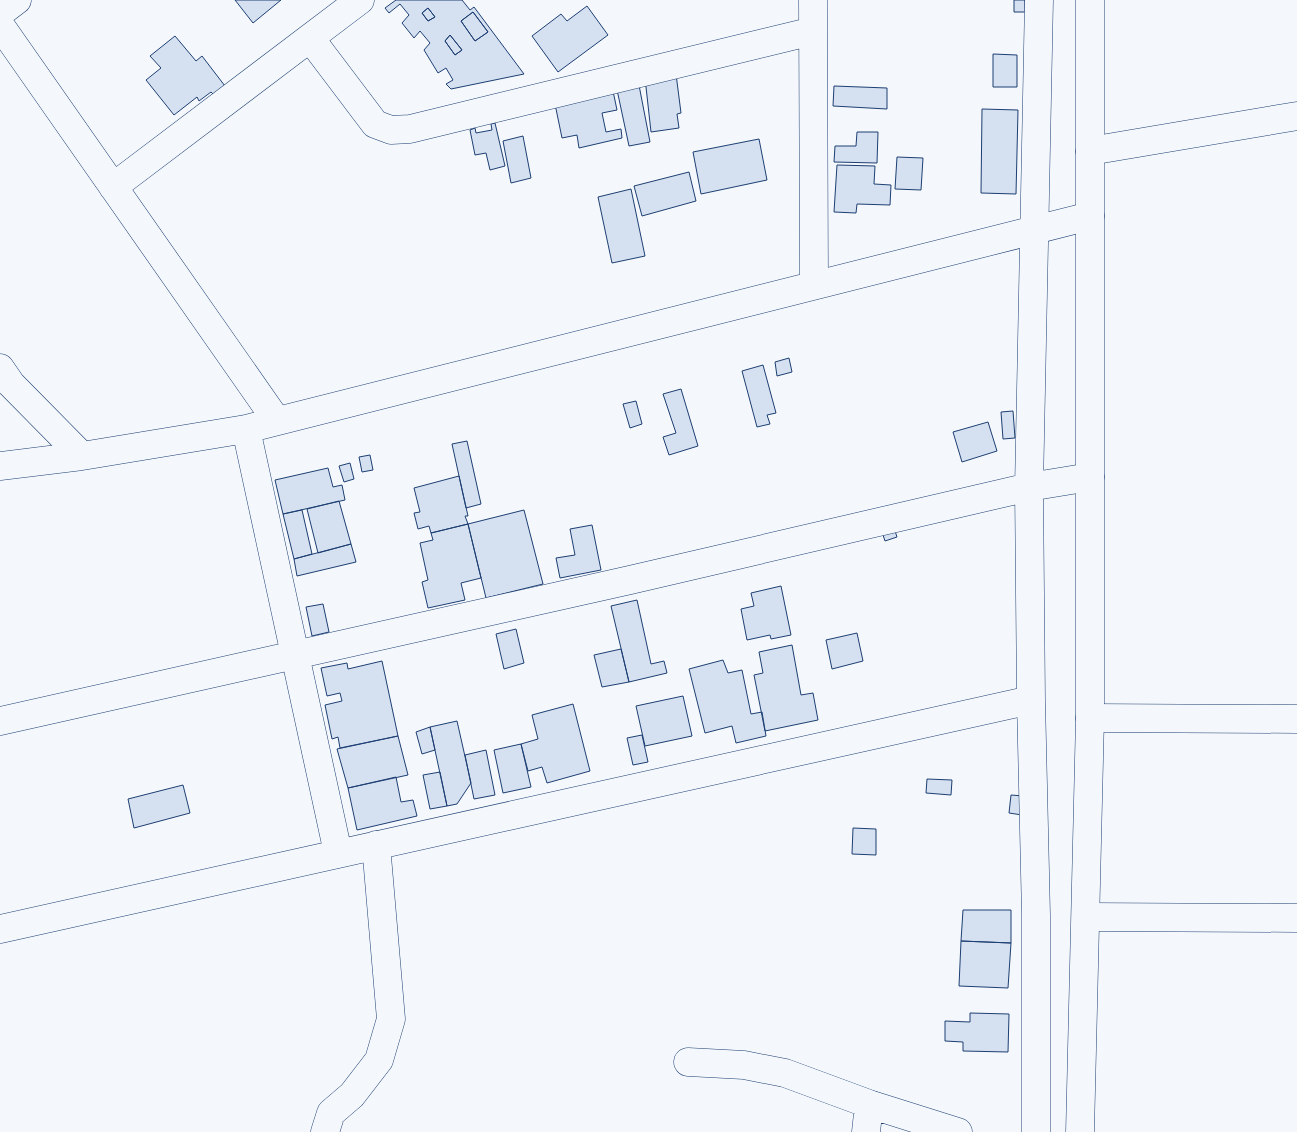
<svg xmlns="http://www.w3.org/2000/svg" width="1297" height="1132" viewBox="0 0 1297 1132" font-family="'Noto Serif',serif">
<rect width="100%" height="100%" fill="#f4f7fb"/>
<path fill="#d5e0f0" stroke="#1d3f73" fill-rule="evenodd" d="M235,0H281L253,23Z
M396,0H462L470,10L474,7L524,74L451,89L446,84L453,80L446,68L438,73L424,50L430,43L420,31L414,38L402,23L409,15L400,4L389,13L385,8ZM428,8L435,17L428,21L422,13ZM473,12L488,32L475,41L461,21ZM450,35L462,50L455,55L445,41Z
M1014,0H1025V12H1014Z
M587,6L608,35L558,72L532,36L561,14L567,21Z
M428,8L435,17L428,21L422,13Z
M473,12L488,32L475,41L461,21Z
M450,35L462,50L455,55L445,41Z
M175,36L196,61L202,56L225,86L214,95L211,92L199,101L197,97L174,115L146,80L161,68L150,56Z
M993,54L1017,55V87H993Z
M676,74L681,113L677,114L679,128L651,132L645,78Z
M638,80L650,142L629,146L616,85Z
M834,86L887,88V109L833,106Z
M613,91L617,110L602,113L606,132L621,129L622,138L579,148L577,135L562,138L555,104Z
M982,109L1018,110L1016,194L981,193Z
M495,123L505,166L490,170L486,153L475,155L470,130L475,128L476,133L492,130L491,124Z
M857,132H878L877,163L834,162L835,146H856Z
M523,136L531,178L511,183L503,141Z
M759,139L767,180L701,194L693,152Z
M897,157L923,158L921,190L895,189Z
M837,165L875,166L874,184L891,185L890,205L857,204L856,213L834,212Z
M689,172L696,201L642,216L634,186Z
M631,189L645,256L612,263L598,197Z
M789,358L792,372L777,376L775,362Z
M763,365L776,413L767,415L770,424L757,427L742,371Z
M681,389L698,446L669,455L663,437L676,433L663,394Z
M636,401L642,424L630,428L623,404Z
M1013,411L1015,438L1003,439L1001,412Z
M988,422L997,451L962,462L953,432Z
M467,441L481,504L466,508L452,444Z
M370,455L373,470L362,472L359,457Z
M350,463L354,479L344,482L339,466Z
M328,468L333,487L342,485L345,500L283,514L275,480Z
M459,476L468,516H465L468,524L431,533L429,526L418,529L414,513L420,512L414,488Z
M339,501L351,544L318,553L307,509Z
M302,510L312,554L294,559L283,514Z
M524,510L543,584L486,598L468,524Z
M468,524L481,578L461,583L465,600L428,608L422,582L428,580L420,543L433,540L431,533Z
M592,525L601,570L560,578L556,558L575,555L570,529Z
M893,525L897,537L885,541L881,529Z
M351,544L356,562L297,576L294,559Z
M781,586L791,635L771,639L770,635L747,640L741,609L754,606L751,593Z
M637,600L651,664L664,661L667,673L629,682L611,606Z
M323,604L329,632L312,636L306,607Z
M516,629L524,663L504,669L496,634Z
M857,633L863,661L832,669L826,640Z
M792,645L801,695L813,693L818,720L765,731L754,675L763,673L759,652Z
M621,649L629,682L602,687L594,655Z
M723,660L728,673L742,670L751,714L762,712L766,736L736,743L732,726L705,733L689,669Z
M382,661L398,736L340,748L338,737L332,739L325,705L342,701L340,693L327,696L321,668L347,663L348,669Z
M683,696L692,736L645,746L636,706Z
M573,704L590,771L547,783L542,767L528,771L521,744L538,739L532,715Z
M457,721L471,783L457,804L447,806L430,727Z
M430,727L435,750L422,754L416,732Z
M642,735L648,762L633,765L627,738Z
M398,736L408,775L348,788L337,749Z
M521,744L531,787L503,793L494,750Z
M486,750L495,795L474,799L465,755Z
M440,772L447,806L430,809L423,775Z
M396,777L401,802L413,800L417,816L357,830L348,788Z
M927,779L952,780L951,795L926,793Z
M183,785L190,813L134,828L128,799Z
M1011,795L1023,796L1022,815L1009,813Z
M853,828L876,829V855L852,854Z
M963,910H1011V943L961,941Z
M961,941L1011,943L1008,988L959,986Z
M970,1013L1009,1014L1008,1052L963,1051V1042L945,1041V1021L970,1022Z"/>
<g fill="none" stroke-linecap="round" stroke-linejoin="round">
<g stroke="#1d3f73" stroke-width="29">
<path id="minor" d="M813,0L814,285
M0,13L17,0
M0,25L277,421
M310,38L375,124L391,130L410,129L813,31
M1090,151L1297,116
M113,187L360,0
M0,368L11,384L82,456
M246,429L338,853
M0,466L82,456L246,429L1090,216
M1090,718L1297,719
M0,721L630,580L1029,487L1090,477
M1087,917L1297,918
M0,929L1031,700
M688,1062L744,1065L785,1073L869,1104L958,1132
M325,1132L331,1113L352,1095L379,1060L391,1019L376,845
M866,1132L869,1104
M1036,1132V915L1031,700L1029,487L1039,0"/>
</g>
<g stroke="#1d3f73" stroke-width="29">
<path id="highway" d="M1080,1132L1090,718V0"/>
</g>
<use href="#minor" stroke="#f4f7fb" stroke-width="28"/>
<use href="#highway" stroke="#f4f7fb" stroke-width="28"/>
</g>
</svg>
